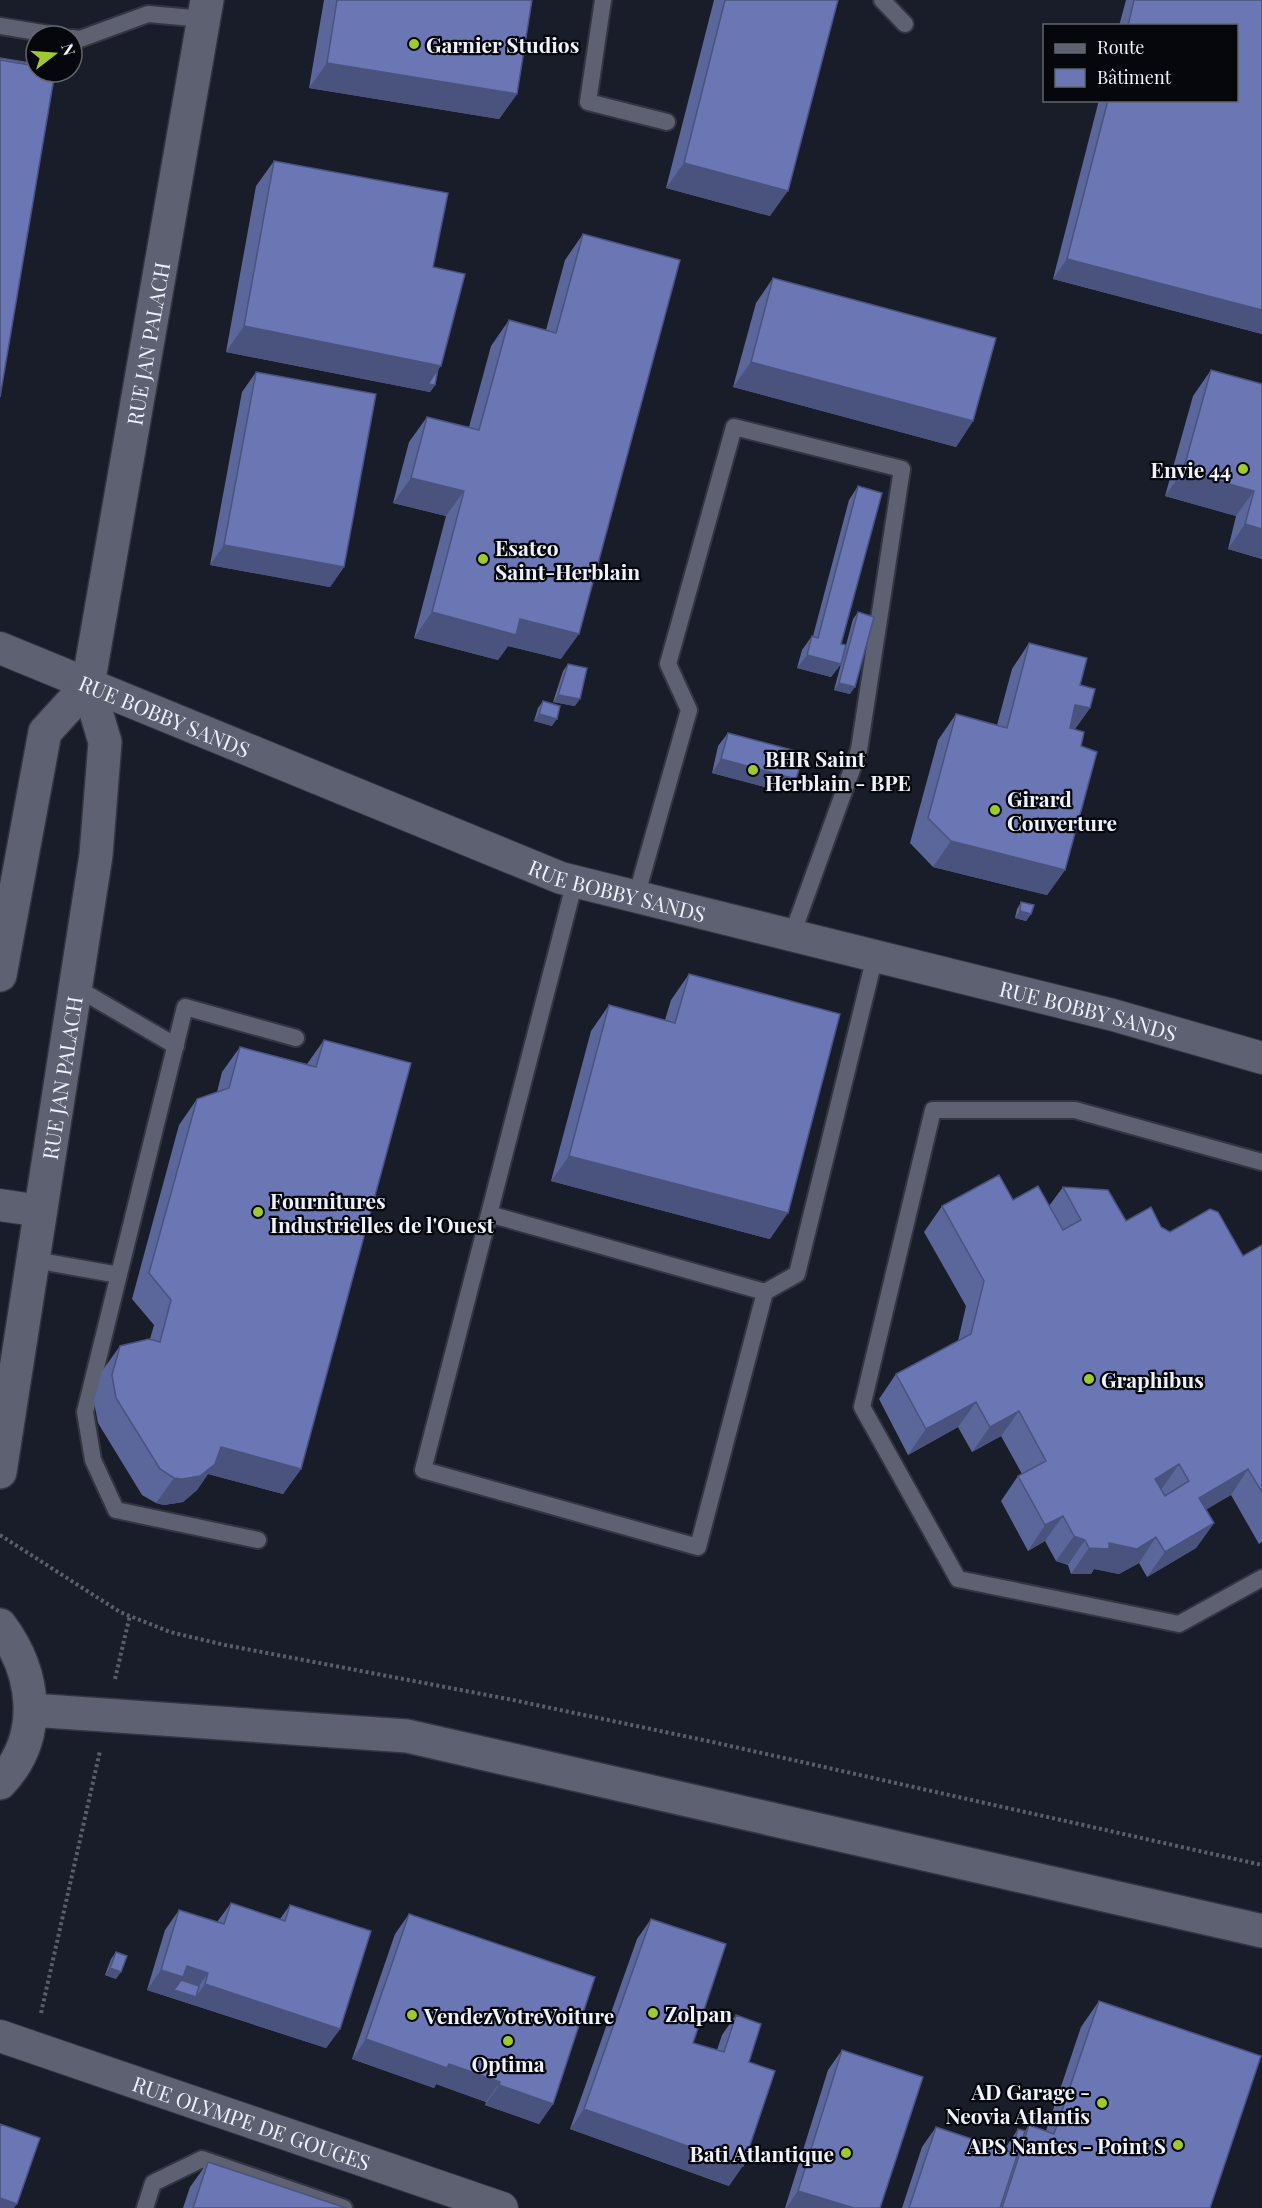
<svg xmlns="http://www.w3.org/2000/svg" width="1262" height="2208" viewBox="0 0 1262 2208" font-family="'Playfair Display',serif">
<rect width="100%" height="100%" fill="#191c29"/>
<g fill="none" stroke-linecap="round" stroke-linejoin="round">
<g stroke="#343541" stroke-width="20">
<path id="service" d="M603,0L588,102L667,122
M882,0L905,24
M0,26L61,36
M72,38L80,39L148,14L204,19
M636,897L689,710L668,664L734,427L902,469L859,750L792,935
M75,987L176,1046
M1262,1162L1075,1110H933L862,1407L958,1579L1179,1624L1262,1578
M489,1214L765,1292L698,1547L423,1470C473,1274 525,1078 575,881
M34,1260L119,1275
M765,1292L797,1274L875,956
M258,1540L116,1510L93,1460L85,1412L185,1007L296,1038
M145,2208L153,2183L202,2159L344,2208"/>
</g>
<g stroke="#343541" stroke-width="34">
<g id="minor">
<path id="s1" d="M0,648L561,878L1113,1015L1262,1058"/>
<path d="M0,1205L41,1211"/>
<path id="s2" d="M0,2036L502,2208"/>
</g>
</g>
<g stroke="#343541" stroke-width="36">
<g id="tertiary">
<path d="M0,975L45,732L88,685"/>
<path id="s3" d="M0,1472L96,855L105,742L88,685L207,0"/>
</g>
</g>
<g stroke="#343541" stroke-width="36">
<path id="secondary" d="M0,1625C36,1673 44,1737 0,1783
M31,1710L407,1736L1262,1931"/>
</g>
<path stroke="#5b5e6a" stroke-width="4" stroke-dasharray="3 3" stroke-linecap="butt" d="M0,1535L120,1612L170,1632L225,1645L508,1699L708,1741L1262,1865
M115,1679L130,1615
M41,2013L100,1751"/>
<use href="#service" stroke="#5d6172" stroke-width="16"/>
<use href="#minor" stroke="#5d6172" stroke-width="32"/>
<use href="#tertiary" stroke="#5d6172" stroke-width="33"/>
<use href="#secondary" stroke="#5d6172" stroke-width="33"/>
</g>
<path fill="#5b669b" d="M324,0H532L517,94L499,119L309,88Z
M714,0H838L770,216L666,188Z
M1126,0H1262V334L1053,279L1099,100H1236V26H1119Z
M274,161L433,267L438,369L435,385L430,392L226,352L256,186Z
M583,234L561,659L508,646L498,660L414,638L446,516L393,503L409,442L427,417L469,427L491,346L509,320L546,330L565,260Z
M773,278L973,421L956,447L733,387L756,303Z
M1211,370L1262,384V559L1228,549L1236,516L1165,496L1193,396Z
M256,372L344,567L330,587L210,565L242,392Z
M858,486L841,644V664L831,677L797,668L802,650L812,636H813L849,500Z
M858,612L850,694L834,690L853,619Z
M1029,643L1080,685L1090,708L1075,729L1081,746L1065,870L1047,895L933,867L910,843L938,740L956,714L997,725L1012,669Z
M568,664L575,706L553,702L563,671Z
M543,701L552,726L534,721L538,708Z
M728,733L787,793L712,773L718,746Z
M1021,902L1031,914L1026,921L1015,918L1017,909Z
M689,974L770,1239L551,1181L591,1031L609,1005L665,1020L671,1000Z
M324,1040L301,1469L283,1494L208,1474L197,1490L183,1502L164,1505L156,1503L142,1495L98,1423L94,1401L102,1371L120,1346L150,1339L154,1325L132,1299L179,1125L197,1099L217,1092L222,1072L240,1047L307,1064Z
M1063,1187L1126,1221L1161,1227L1170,1232L1243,1256L1262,1245V1542L1259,1544L1231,1495L1206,1509L1214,1523L1196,1548L1147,1577L1139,1563L1119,1574L1094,1569L1091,1574H1071L1068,1565L1056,1561L1045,1541L1028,1551L1001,1501L1018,1476L1022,1474L1001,1436L972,1452L958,1427L908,1455L879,1399L896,1374L958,1341L966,1306L924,1232L942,1206L1013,1200L1049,1206Z
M231,1903L280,1919L290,1905L340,2029L326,2048L147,1990L165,1930L179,1910L217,1922Z
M409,1914L553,2104L539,2124L485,2105L486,2102L436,2084L434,2088L352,2059L395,1934Z
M651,1919L693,2043L717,2050L722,2035L736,2015L749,2062L729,2186L570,2129L637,1939Z
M116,1952V1979L105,1975L111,1959Z
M1099,2001L1210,2208H902L922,2147L936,2127L1004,2150L1018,2129L1025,2131L1029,2125L1046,2131L1081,2027Z
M842,2050L880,2208H785L828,2070Z
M208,2162L346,2208H183L190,2187Z"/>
<path fill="#4a537e" d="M327,63L517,94L499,119L309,88Z
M684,163L788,191L770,216L666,188Z
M1067,259L1262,310V334L1053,279Z
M244,326L441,366L428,384L435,385L430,392L226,352Z
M751,362L973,421L956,447L733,387Z
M1183,471L1254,491L1236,516L1165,496Z
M411,478L464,491L446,516L393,503Z
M1245,524L1262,529V559L1228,549Z
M224,545L344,567L330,587L210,565Z
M432,612L520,619L579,634L561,659L508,646L498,660L414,638Z
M807,655L841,664L831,677L797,668Z
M839,683L855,687L850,694L834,690Z
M558,695L580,699L575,706L553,702Z
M1075,705L1090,708L1072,733L1058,731Z
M539,714L557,719L552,726L534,721Z
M721,759L796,779L787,793L712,773Z
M951,841L1065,870L1047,895L933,867Z
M1020,911L1031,914L1026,921L1015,918Z
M569,1156L788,1213L770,1239L551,1181Z
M976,1402L958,1427L908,1455L926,1429Z
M1019,1411L1001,1436L972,1452L990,1427Z
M221,1447L301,1469L283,1494L208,1474L197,1490L183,1502L164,1505L156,1503L174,1478Z
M1179,1464L1161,1490L1155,1479Z
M1248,1469L1231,1495L1182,1524L1199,1498Z
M1063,1516L1045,1541L1028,1551L1045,1525Z
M1214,1523L1196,1548L1147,1577L1165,1552Z
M1074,1536L1085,1540L1068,1565L1056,1561Z
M1156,1537L1139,1563L1119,1574L1094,1569L1091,1574H1071L1089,1548L1109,1543Z
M187,1966L208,1973L194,1993L196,1997L205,1984L340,2029L326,2048L147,1990L161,1970Z
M110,1968L121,1972L116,1979L105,1975Z
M366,2039L449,2064L500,2082L486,2102L436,2084L434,2088L352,2059Z
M499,2085L553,2104L539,2124L485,2105Z
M584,2109L743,2166L729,2186L570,2129Z
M798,2191L854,2208H786Z
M0,2198L17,2204L14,2208H0Z"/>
<path fill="#6a77b4" stroke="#4a537e" stroke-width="1.5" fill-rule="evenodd" d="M337,0H532L517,94L327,63Z
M725,0H838L788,191L684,163Z
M1134,0H1262V310L1067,259L1108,100H1236V26H1128Z
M0,58L36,64V66L0,60Z
M0,60L36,66V72H55L0,397Z
M274,161L448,193L433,267L465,274L441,366L244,326Z
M583,234L680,260L579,634L520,619L516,635L432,612L464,491L411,478L427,417L479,430L509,320L556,333Z
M773,278L996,338L973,421L751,362Z
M438,369L435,385L428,384Z
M1211,370L1262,384V529L1245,524L1254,491L1183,471Z
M256,372L376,394L344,567L224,545Z
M858,486L882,493L841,644L846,645L841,664L807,655L812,636L818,638Z
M858,612L874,617L855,687L839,683Z
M1029,643L1087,658L1080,685L1095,689L1090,708L1075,705L1070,728L1084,732L1081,746L1097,752L1065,870L951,841L928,818L956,714L1007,728Z
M568,664L587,668L580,699L558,695Z
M543,701L560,706L557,719L539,714Z
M728,733L804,753L796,779L721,759Z
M1021,902L1034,905L1031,914L1020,911Z
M689,974L840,1014L788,1213L569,1156L609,1005L675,1023Z
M324,1040L411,1063L301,1469L221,1447L215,1464L200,1476L182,1479L174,1478L160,1469L116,1398L112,1375L120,1346L149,1339L160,1342L171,1300L149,1273L197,1099L229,1088L240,1047L316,1067Z
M999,1175L1013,1200L1038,1186L1063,1230L1081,1220L1063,1187L1108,1190L1126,1221L1151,1207L1161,1227L1170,1232L1210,1209L1218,1212L1243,1256L1262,1245V1492L1248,1469L1199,1498L1214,1523L1165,1552L1156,1537L1137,1549L1109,1543V1549L1089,1548L1085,1540L1074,1536L1063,1516L1045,1525L1018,1476L1046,1461L1019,1411L990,1427L976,1402L926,1429L896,1374L971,1334L984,1281L942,1206ZM1179,1464L1189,1481L1165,1496L1155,1479Z
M231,1903L285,1921L290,1905L371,1931L340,2029L205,1984L208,1973L187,1966L183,1977L161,1970L179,1910L224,1924Z
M409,1914L595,1977L553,2104L499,2085L500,2082L449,2064L447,2068L366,2039Z
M651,1919L726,1944L693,2043L724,2052L736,2015L761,2024L749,2062L775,2071L743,2166L584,2109Z
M116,1952L127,1956L121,1972L110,1968Z
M181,1980L199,1986L196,1997L174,1990Z
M1099,2001L1261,2056L1210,2208H1002L1029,2125L1054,2134Z
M842,2050L923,2077L880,2208H854L798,2191Z
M0,2124L40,2138L17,2204L0,2198Z
M936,2127L1011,2152L1018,2129L1025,2131L1000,2208H909Z
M208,2162L346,2208H193Z"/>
<g fill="#9fca2d" stroke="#06070c" stroke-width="2">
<circle cx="414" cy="44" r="6"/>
<circle cx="1243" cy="469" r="6"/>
<circle cx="483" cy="559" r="6"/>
<circle cx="753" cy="770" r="6"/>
<circle cx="995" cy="810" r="6"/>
<circle cx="258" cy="1212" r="6"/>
<circle cx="1089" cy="1379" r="6"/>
<circle cx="653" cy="2013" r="6"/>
<circle cx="412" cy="2015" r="6"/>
<circle cx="508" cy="2041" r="6"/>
<circle cx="1102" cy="2103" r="6"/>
<circle cx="1178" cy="2145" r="6"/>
<circle cx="846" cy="2153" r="6"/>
</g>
<g text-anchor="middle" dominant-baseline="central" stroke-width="4.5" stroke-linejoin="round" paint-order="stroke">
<g font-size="21" font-weight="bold" fill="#eff2fc" stroke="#06070c" text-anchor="start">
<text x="426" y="44">Garnier Studios</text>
<text x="1231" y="469" text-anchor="end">Envie 44</text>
<text x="495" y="547">Esatco<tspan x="495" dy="24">Saint-Herblain</tspan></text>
<text x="765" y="758">BHR Saint<tspan x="765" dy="24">Herblain - BPE</tspan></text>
<text x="1007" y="798">Girard<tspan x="1007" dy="24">Couverture</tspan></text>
<text x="270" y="1200">Fournitures<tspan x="270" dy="24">Industrielles de l'Ouest</tspan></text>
<text x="1101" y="1379">Graphibus</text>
<text x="665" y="2013">Zolpan</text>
<text x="424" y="2015">VendezVotreVoiture</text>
<text x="508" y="2063" text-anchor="middle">Optima</text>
<text x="1090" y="2091" text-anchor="end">AD Garage -<tspan x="1090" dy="24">Neovia Atlantis</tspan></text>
<text x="1166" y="2145" text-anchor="end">APS Nantes - Point S</text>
<text x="834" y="2153" text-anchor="end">Bati Atlantique</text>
</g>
<g font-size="21" fill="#eff2fc" stroke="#06070c">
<text stroke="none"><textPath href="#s3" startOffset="1144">RUE JAN PALACH</textPath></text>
<text stroke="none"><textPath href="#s1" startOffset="178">RUE BOBBY SANDS</textPath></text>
<text stroke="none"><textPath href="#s1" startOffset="664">RUE BOBBY SANDS</textPath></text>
<text stroke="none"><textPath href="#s1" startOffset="1150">RUE BOBBY SANDS</textPath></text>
<text stroke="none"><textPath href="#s3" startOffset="399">RUE JAN PALACH</textPath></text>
<text stroke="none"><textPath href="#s2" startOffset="266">RUE OLYMPE DE GOUGES</textPath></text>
</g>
</g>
<rect x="1043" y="24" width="195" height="78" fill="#06070c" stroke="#63656c" stroke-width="1.5"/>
<rect x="1055" y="44" width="30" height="9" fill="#5d6172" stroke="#63656c" stroke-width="1.5"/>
<text x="1097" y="54" font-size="18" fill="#eff2fc">Route</text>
<rect x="1055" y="69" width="30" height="18" fill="#6a77b4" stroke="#63656c" stroke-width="1.5"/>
<text x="1097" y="84" font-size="18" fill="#eff2fc">Bâtiment</text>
<g transform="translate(54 54) rotate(73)"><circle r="28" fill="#06070c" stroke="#63656c" stroke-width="1.5"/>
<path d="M0-4.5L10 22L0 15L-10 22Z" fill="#9fca2d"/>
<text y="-9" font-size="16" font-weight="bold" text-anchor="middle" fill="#eff2fc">N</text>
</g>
</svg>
